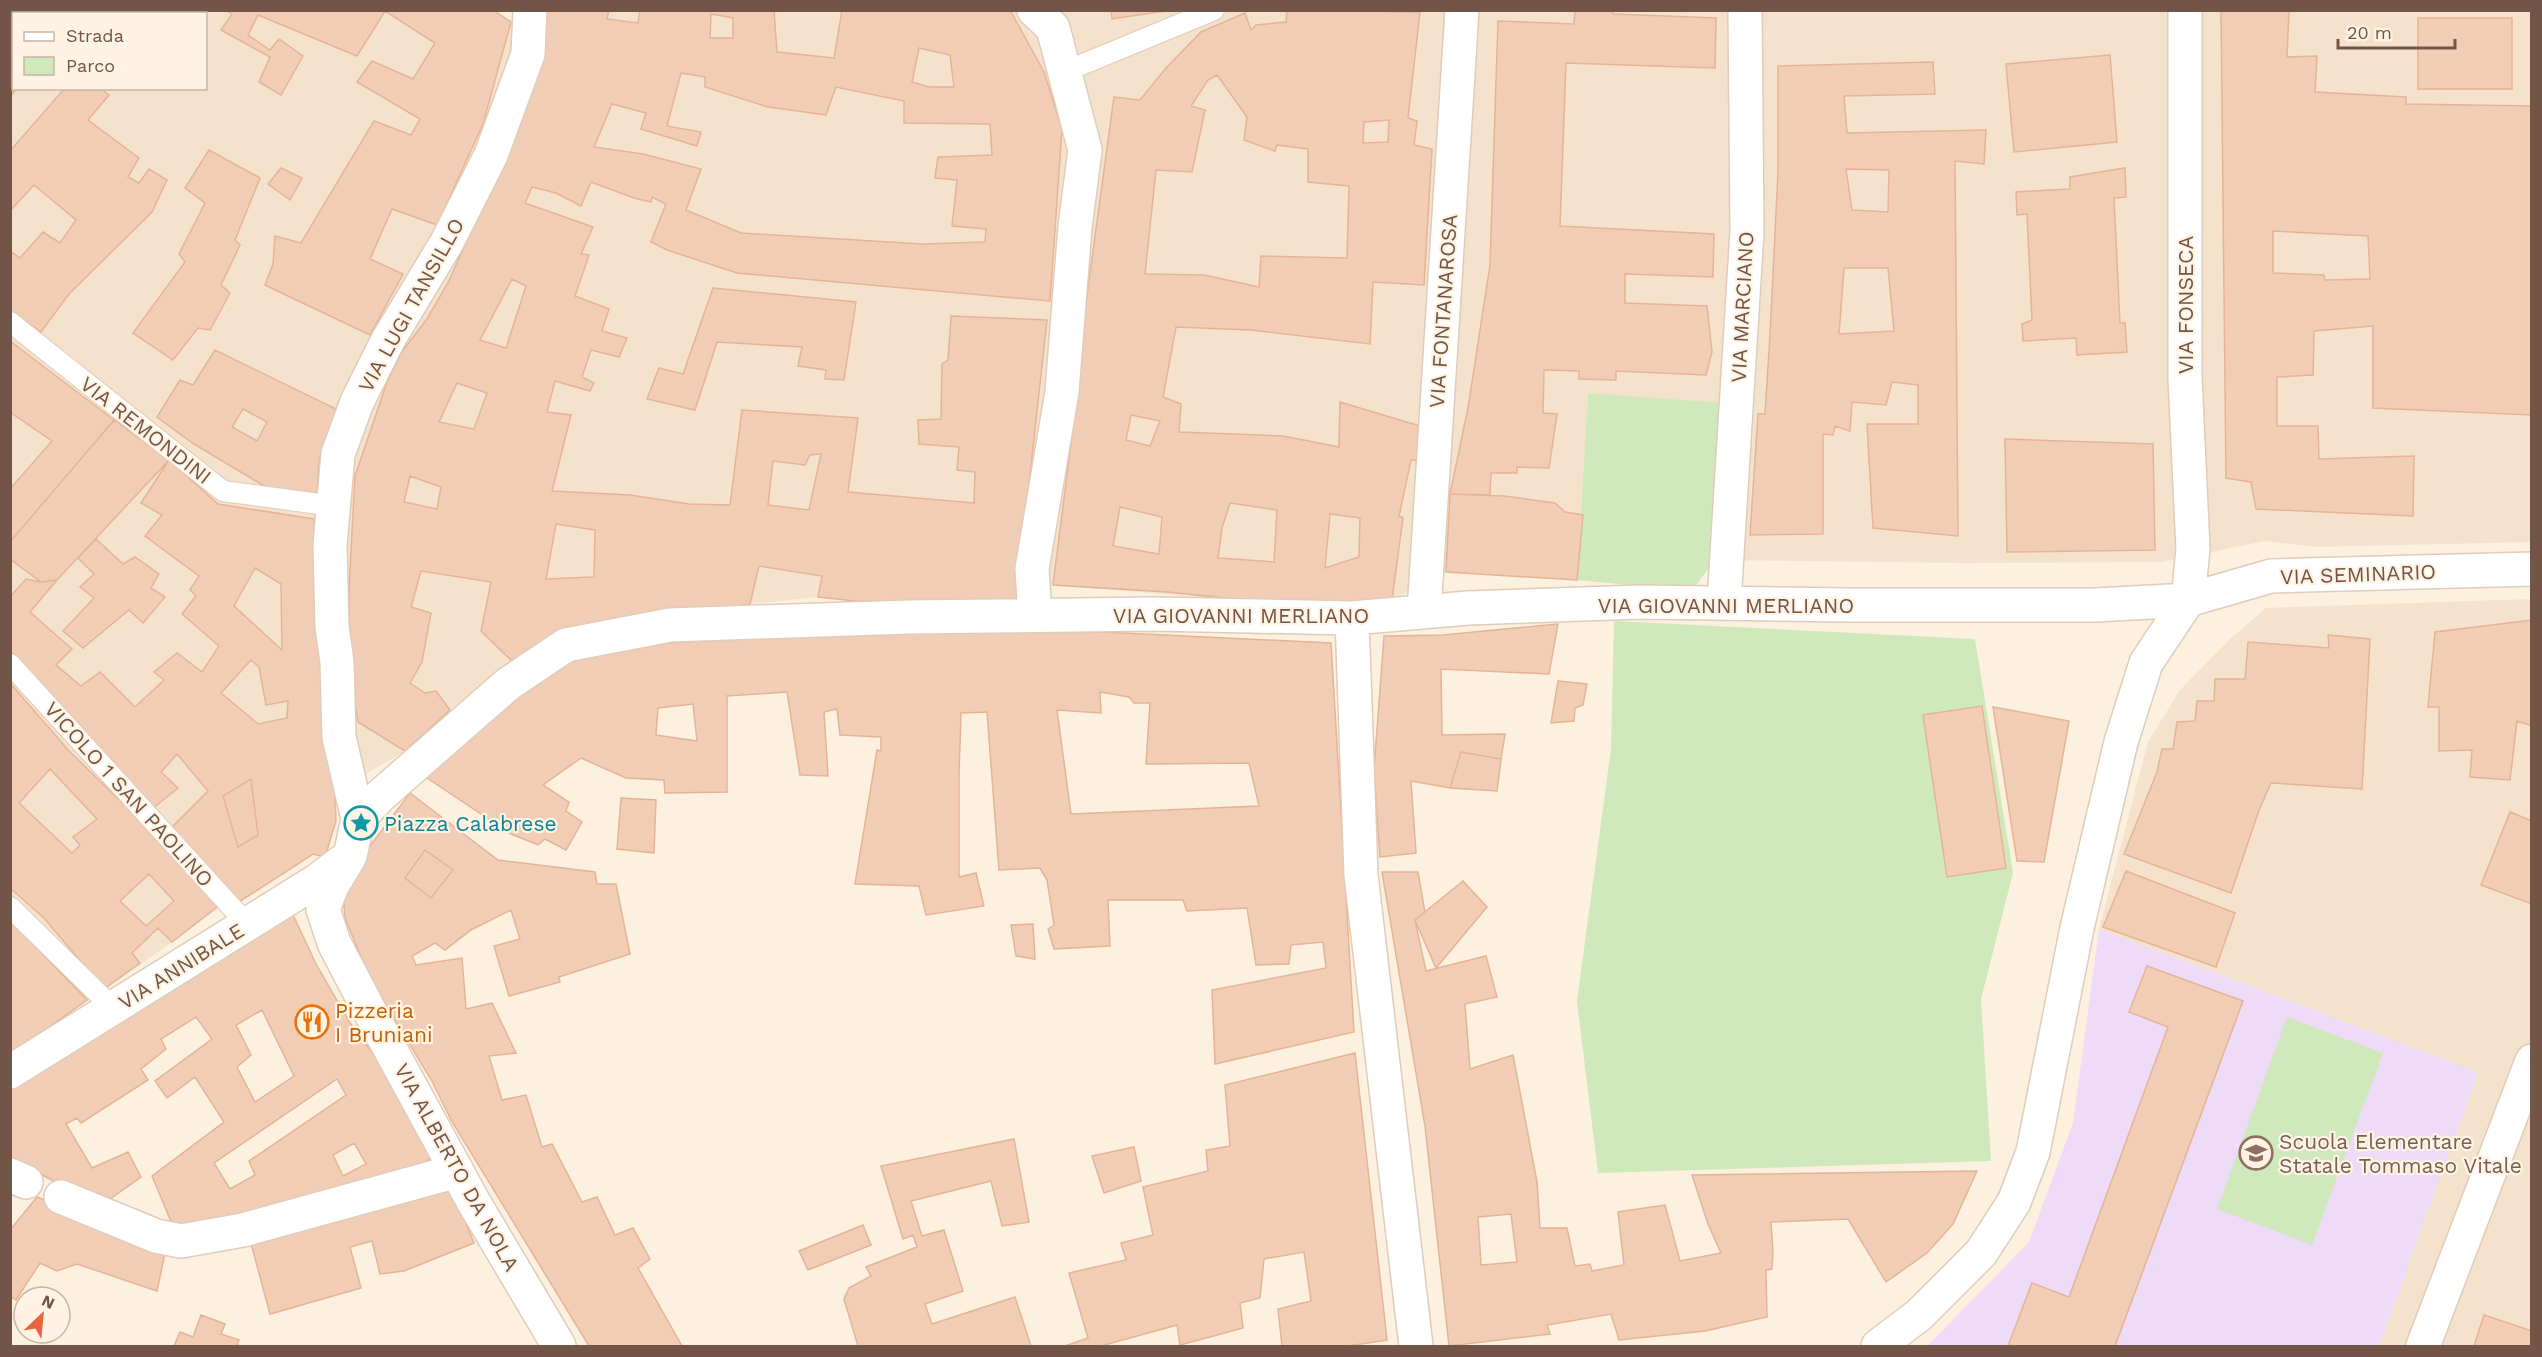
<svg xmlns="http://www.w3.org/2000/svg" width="2542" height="1357" viewBox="0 0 2542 1357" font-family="'Work Sans',sans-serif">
<rect width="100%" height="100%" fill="#fcf0de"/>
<path fill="#f4e2cc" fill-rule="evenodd" d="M547,10L2531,11V542L2316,547L2265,541L2162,562L1964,563L1715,560L1588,393L1577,580L1446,572L1392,600L1295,605L1053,585L1016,602L855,601L818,597L750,604L605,623L513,662L450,710L405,751L335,792L336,821L325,857L313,854L239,902L220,905L172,942L11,1055V11H493L542,36ZM14,14H206V88H14Z
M2531,599V1346H2379L2478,1072L2099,929L2148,742L2180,690L2229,640L2266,608Z"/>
<path fill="#eddbf8" d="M2099,929L2478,1072L2379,1346H1927L2029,1242L2073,1123Z"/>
<path fill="#cfe9bd" d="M1588,393L1724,403L1715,560L1692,591L1577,580Z
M1614,621L1975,639L2013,873L1981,999L1991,1161L1598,1173L1577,1001L1611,749Z
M2287,1017L2383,1053L2312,1245L2217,1209Z"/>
<path fill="#f2cdb5" stroke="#e5b395" stroke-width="1.5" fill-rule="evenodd" d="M10,10H97L94,14H14V88H17L10,97Z
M226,10H493L511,22L483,124L437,225L392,209L370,259L403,274L370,335L265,285L273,264L275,236L301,243L374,121L411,135L420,119L357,82L372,61L413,79L435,43L385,11L357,56L258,15L248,35L270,50L279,39L303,56L281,95L259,82L270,57L221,30L232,14Z
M547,10H609L607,19L638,23L640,10H774L777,52L834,58L842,10H1010L1044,72L1062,129L1050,301L737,273L667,250L651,242L666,204L652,197L651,202L634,198L591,182L581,206L556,193L532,187L525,203L593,227L581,254L589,255L575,296L609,309L602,331L627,338L619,357L591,350L582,377L594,383L590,391L555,381L547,412L571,415L552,491L630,495L689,504L730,505L742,410L858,418L848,492L974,503L975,472L957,470L959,447L919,444L918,420L941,419L942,364L948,360L951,316L1047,320L1016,602L855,601L818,597L822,576L759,566L750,604L605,624L513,662L481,631L491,582L421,571L411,607L431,613L422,662L410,683L425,693L436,691L450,710L405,751L358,722L350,674L349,589L355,476L387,382L401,353L427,319L449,281L533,90ZM711,14L733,18V38H710ZM919,48L950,55L954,87H929L912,82ZM681,73L705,77V87L768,107L826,115L836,87L904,101V123L990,124L992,155L938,157L935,178L957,180L952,226L986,229L985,242L922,244L741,233L686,210L701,169L643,154L594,147L612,104L646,113L641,129L697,146L701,132L667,126ZM512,279L526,286L506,348L480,340ZM457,383L487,393L474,429L439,422ZM821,454L809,510L768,505L773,461L805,465L810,455ZM410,476L441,487L437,509L404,502ZM556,524L595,530L594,577L546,579Z
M1111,10H1172L1112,19Z
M1287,10L1420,12L1408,118L1417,121L1414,145L1432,149L1424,285L1373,282L1370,344L1250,330L1176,327L1163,397L1181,404L1179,432L1283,436L1339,447L1340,402L1430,429L1424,461L1411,460L1399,516L1403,518L1392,600L1295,605L1167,592L1053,585L1080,372L1085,310L1114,97L1140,100L1166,68L1201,32L1245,13L1251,30L1256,25L1286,22ZM1217,75L1247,117L1244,140L1275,151L1277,145L1308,149V182L1349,186L1347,258L1261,256L1259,287L1204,275L1145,274L1156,170L1192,172L1205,110L1191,106L1208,80ZM1389,120L1388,142L1363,143L1364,122ZM1131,415L1160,421L1150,446L1126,440ZM1230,503L1277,510L1274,562L1218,558L1222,528ZM1120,507L1162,517L1159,554L1113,546ZM1330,514L1360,518L1359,557L1325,568Z
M1575,10H1613V14L1716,18L1715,68L1566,63L1560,226L1714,234L1713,277L1625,274V303L1707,306L1712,352L1706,375L1616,371V380L1579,379V371L1544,370L1543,413L1557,414L1549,468L1517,467V473H1491L1490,495L1450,494L1468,408L1490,265L1498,21L1574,24Z
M2221,10H2289L2287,57L2317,56L2315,92L2406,97V104L2532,106V415L2373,408V326L2314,331L2313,375L2277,377V426H2318L2319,459L2414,456L2413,516L2256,509L2251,482L2226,478ZM2273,231L2368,236L2370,279L2325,280L2324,275L2273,273Z
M2418,18H2512V89H2418Z
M2110,55L2117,142L2014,152L2006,64Z
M1933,62L1935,94L1844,96L1847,133L1986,130L1984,164L1955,161L1958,536L1873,528L1867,424H1918V385L1892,382L1886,405L1852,402L1850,431L1835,426L1833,435L1823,434V534L1750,535L1758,414H1765L1770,335L1778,172V66ZM1846,169L1889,170L1888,212L1852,210ZM1844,268H1888L1894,331L1839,334Z
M65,88H100L109,95L88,120L139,158L128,177L139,183L149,169L167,180L152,212L69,294L41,332L10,311V251L20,258L43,232L60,243L76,220L34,185L10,211V151Z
M209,150L260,178L235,240L240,245L221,285L230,293L210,330L198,328L173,360L133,333L185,262L179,254L205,203L185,188Z
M281,168L302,178L290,200L268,184Z
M2125,168L2126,197L2114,198L2120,323H2125L2127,352L2077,355L2076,338L2023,341L2022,324L2032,320L2027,214L2017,215L2016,192L2070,189V177Z
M713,288L856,302L844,380L825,379L826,370L798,366L802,347L717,342L695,410L647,399L659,368L683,374Z
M10,341L114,420L10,542V489L52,441L10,412Z
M215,350L338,410L319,459L317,496L271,490L194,444L157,417L180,380L193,385ZM243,409L267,422L257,441L232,427Z
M114,420L169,460L57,580L41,582L10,559V542Z
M2005,439L2153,444L2155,550L2007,552Z
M169,460L218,504L314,519L333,752L336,821L325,857L313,854L239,902L172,827L208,791L177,754L161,772L178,788L152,809L51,701L10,651V597L26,579L41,582L57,580L30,612L72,649L56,665L81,686L100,672L135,707L164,680L154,672L177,653L202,672L219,646L182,614L196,596L190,590L199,576L145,536L162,515L141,503ZM255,568L281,584L282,650L234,606ZM251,660L259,667L266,705L288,701L287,718L258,724L221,693ZM251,779L258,835L238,847L223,796Z
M1450,494L1504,496L1555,503L1565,512L1583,515L1577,580L1446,572Z
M96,539L123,564L135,557L159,574L151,588L165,597L143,623L129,610L83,648L63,631L94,598L80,587L94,574L78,558Z
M2532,620V726L2517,721L2510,780L2470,777L2472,750L2439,751V707H2428L2435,632Z
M1558,624L1549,674L1441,669L1442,735L1505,734L1501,759L1461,752L1450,788L1411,781L1416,853L1380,857L1374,770L1384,636L1443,635Z
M1041,629L1331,643L1354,1032L1215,1064L1212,990L1326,968L1323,942L1291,945L1289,964L1256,965L1247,908L1187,911L1183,900H1108L1110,946L1054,949L1048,929L1054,925L1047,880L1040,868L999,870L987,712L961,713L959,774V877L976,873L984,906L926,915L919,886L855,884L877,750L881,751V737L840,735L837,709L824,712L828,776L800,775L787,692L727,696V792L665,793L664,780L626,778L581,758L543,785L569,802L566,811L582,822L566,850L545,839L538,845L511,834L424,776L534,679L564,664L629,645L799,636ZM1100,692L1129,697L1134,703H1150L1146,764L1249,763L1259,806L1071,814L1057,710L1101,713ZM693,704L697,741L656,735L658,708Z
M2328,635L2370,639L2362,789L2271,783L2259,810L2231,893L2124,854L2157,772L2162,749H2173L2177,722L2195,721L2197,701H2214L2215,679H2245L2248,642L2329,648Z
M1558,681L1587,684L1583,705L1575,708L1574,721L1551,723Z
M10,683L69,751L144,824L220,905L172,942L158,928L132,953L140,963L104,989L44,918L10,888ZM50,769L97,819L73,837L80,845L72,853L19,803ZM149,874L174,901L146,926L120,901Z
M1982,706L2006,868L1947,877L1923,715Z
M1993,707L2069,721L2044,862L2017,861Z
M1461,752L1501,759L1497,791L1450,788Z
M251,779L258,835L238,847L223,796Z
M410,793L498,860L595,872L597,884H616L630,954L559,977L560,982L509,996L494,946L520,939L511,910L471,930L445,950L435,943L412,956L416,965L462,958L466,1009L492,1003L516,1053L489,1056L502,1100L526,1095L542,1147L552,1144L582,1202L597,1197L615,1235L633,1228L650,1259L638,1268L682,1346H589L451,1120L432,1081L370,979L345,918L343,893L348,875ZM425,850L453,870L431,898L405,878Z
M621,798L656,800L654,853L617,849Z
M2510,812L2532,821V904L2481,885Z
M425,850L453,870L431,898L405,878Z
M2126,871L2235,913L2216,967L2103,927Z
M1382,872H1418L1425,912L1415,920L1426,971L1486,956L1497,997L1465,1004L1470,1069L1513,1055L1537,1182L1540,1228H1567L1575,1266L1590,1264L1592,1271L1624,1265L1618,1212L1665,1205L1680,1261L1721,1253L1708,1224L1692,1175L1977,1171L1953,1224L1927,1253L1886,1282L1848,1219L1771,1222L1773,1252L1772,1269L1766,1270L1767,1317L1705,1331L1619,1340L1611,1314L1547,1325L1550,1334L1449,1346L1425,1126ZM1511,1214L1517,1262L1481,1265L1478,1217Z
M1463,881L1487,907L1436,968L1415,920Z
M287,902L316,964L350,1023L378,1060L438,1152L410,1174L175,1231L152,1176L224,1122L195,1077L167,1098L155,1081L212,1039L196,1017L161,1039L166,1049L141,1069L148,1080L81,1123L77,1118L66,1124L92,1168L128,1152L141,1177L103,1204L59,1184L10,1157V1087ZM262,1010L294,1076L255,1102L237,1067L251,1055L236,1025ZM337,1079L346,1095L249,1161L255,1175L230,1189L214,1163ZM354,1143L366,1164L343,1176L333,1155Z
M10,920L87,1000L10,1055Z
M1033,924L1035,959L1016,956L1011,925Z
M2147,966L2243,1001L2115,1346H2008L2032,1283L2069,1297L2168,1027L2129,1012Z
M1355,1053L1387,1340L1348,1346H1282L1278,1309L1311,1301L1304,1252L1264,1259L1260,1298L1240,1303L1243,1328L1180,1345L1177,1325L1101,1346H1065L1088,1338L1069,1273L1126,1260L1121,1243L1153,1235L1143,1187L1208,1171L1206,1150L1230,1146L1225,1085Z
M1014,1139L1029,1222L1002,1226L991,1181L911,1201L922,1236L944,1230L963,1291L925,1304L932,1324L1015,1297L1031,1346H858L844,1299L849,1288L871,1276L866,1267L917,1247L913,1235L903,1239L881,1166Z
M1134,1147L1141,1181L1104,1193L1092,1156Z
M451,1186L474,1243L404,1271L380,1274L372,1241L350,1247L361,1288L270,1314L249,1236Z
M37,1197L161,1245L167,1244L157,1291L77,1264L57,1271L40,1263L16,1300L10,1296V1230Z
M863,1225L871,1245L808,1270L799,1251Z
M201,1315L225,1324L221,1334L239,1340L237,1345L241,1346H174L180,1332L193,1337Z
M2484,1315L2532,1331V1346H2474Z"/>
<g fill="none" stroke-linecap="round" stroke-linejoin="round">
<g stroke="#e0ccba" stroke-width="22">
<path id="lane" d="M1064,72L1214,10
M10,322L223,491L334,506
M10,664L247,924
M10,907L113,1008"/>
</g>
<g stroke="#e0ccba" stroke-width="36">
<path id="street" d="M530,10L528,54L491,155L447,242L388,340L357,402L338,454L330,545L332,627L337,662L339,737L358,819L350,856L332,886L323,909L334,943L370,1012L473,1201L559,1346
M1034,10L1053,28L1085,150L1075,227L1062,392L1032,569L1035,615
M1724,602L1747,231L1745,10
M1424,612L1462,10
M1352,618L1361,875L1416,1346
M358,819L380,796L508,684L566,645L670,625L909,617L1155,614L1352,618L1468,608L1640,602L1846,605H2096L2188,600L2271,576L2532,569
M10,1072L318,880L343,861
M10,1175L26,1182
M61,1197L156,1236L181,1241L243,1230L457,1171
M1878,1346L1919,1315L1981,1253L2014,1202L2033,1152L2077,928L2121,742L2146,663L2188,600L2193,549L2185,378V10
M2423,1346L2532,1061"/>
</g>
<use href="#lane" stroke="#fff" stroke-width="20"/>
<use href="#street" stroke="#fff" stroke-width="33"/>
</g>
<defs>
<g id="sight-ring" transform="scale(1.725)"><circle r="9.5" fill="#fff4e4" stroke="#0f9aa8" stroke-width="1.5"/><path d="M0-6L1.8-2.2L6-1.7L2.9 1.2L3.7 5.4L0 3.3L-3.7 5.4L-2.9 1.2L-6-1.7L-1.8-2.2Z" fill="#0f9aa8"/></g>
<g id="restaurant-ring" transform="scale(1.725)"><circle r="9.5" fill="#fff4e4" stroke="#e8710a" stroke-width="1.5"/><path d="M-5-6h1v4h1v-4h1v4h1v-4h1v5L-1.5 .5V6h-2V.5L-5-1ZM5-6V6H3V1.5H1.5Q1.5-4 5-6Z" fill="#e8710a"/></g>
<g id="school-ring" transform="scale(1.725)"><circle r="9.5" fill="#fff4e4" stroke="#8d6e63" stroke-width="1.5"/><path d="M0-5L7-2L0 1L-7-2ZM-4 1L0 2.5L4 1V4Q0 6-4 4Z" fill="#8d6e63"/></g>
</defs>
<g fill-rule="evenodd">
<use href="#sight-ring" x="361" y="823"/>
<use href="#restaurant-ring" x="312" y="1022"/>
<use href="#school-ring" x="2256" y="1153"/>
</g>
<g text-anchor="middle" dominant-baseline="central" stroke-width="4.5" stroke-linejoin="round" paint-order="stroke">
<g font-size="21" fill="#725546" stroke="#fff4e4">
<text transform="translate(411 305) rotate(-61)">VIA LUGI TANSILLO</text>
<text transform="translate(2185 305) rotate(-90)">VIA FONSECA</text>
<text transform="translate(1742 307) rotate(-87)">VIA MARCIANO</text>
<text transform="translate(1443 311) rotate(-86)">VIA FONTANAROSA</text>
<text transform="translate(146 430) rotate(38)">VIA REMONDINI</text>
<text transform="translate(2358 574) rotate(-2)">VIA SEMINARIO</text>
<text x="1726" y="605">VIA GIOVANNI MERLIANO</text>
<text x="1241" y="615">VIA GIOVANNI MERLIANO</text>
<text transform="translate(129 794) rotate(48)">VICOLO 1 SAN PAOLINO</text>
<text transform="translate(181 966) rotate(-32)">VIA ANNIBALE</text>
<text transform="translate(457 1167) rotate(61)">VIA ALBERTO DA NOLA</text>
</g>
<g font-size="21" fill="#0d838f" stroke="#fff4e4" text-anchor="start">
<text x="384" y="823">Piazza Calabrese</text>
</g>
<g font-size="21" fill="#c56008" stroke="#fff4e4" text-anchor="start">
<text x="335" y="1010">Pizzeria<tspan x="335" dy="24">I Bruniani</tspan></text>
</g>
<g font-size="21" fill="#785e54" stroke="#fff4e4" text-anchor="start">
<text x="2279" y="1141">Scuola Elementare<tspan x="2279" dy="24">Statale Tommaso Vitale</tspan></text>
</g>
</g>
<rect width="2542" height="1357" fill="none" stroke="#725546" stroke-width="24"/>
<rect x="12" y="12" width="195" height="78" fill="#fff4e4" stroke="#c7b4a5" stroke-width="1.5"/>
<rect x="24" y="32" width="30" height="9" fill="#ffffff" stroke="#c7b4a5" stroke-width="1.5"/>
<text x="66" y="42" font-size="18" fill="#725546">Strada</text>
<rect x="24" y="57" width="30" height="18" fill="#cfe9bd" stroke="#c7b4a5" stroke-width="1.5"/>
<text x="66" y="72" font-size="18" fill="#725546">Parco</text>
<g transform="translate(42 1315) rotate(26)"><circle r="28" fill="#fff4e4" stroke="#c7b4a5" stroke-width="1.5"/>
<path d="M0-4.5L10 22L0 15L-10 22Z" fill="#ea643f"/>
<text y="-9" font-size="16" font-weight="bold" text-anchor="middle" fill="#725546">N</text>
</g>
<path d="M2338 39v9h117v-9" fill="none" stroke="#725546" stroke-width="3"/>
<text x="2347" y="39" font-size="18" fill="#725546" stroke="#fff4e4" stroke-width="4.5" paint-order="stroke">20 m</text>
</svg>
